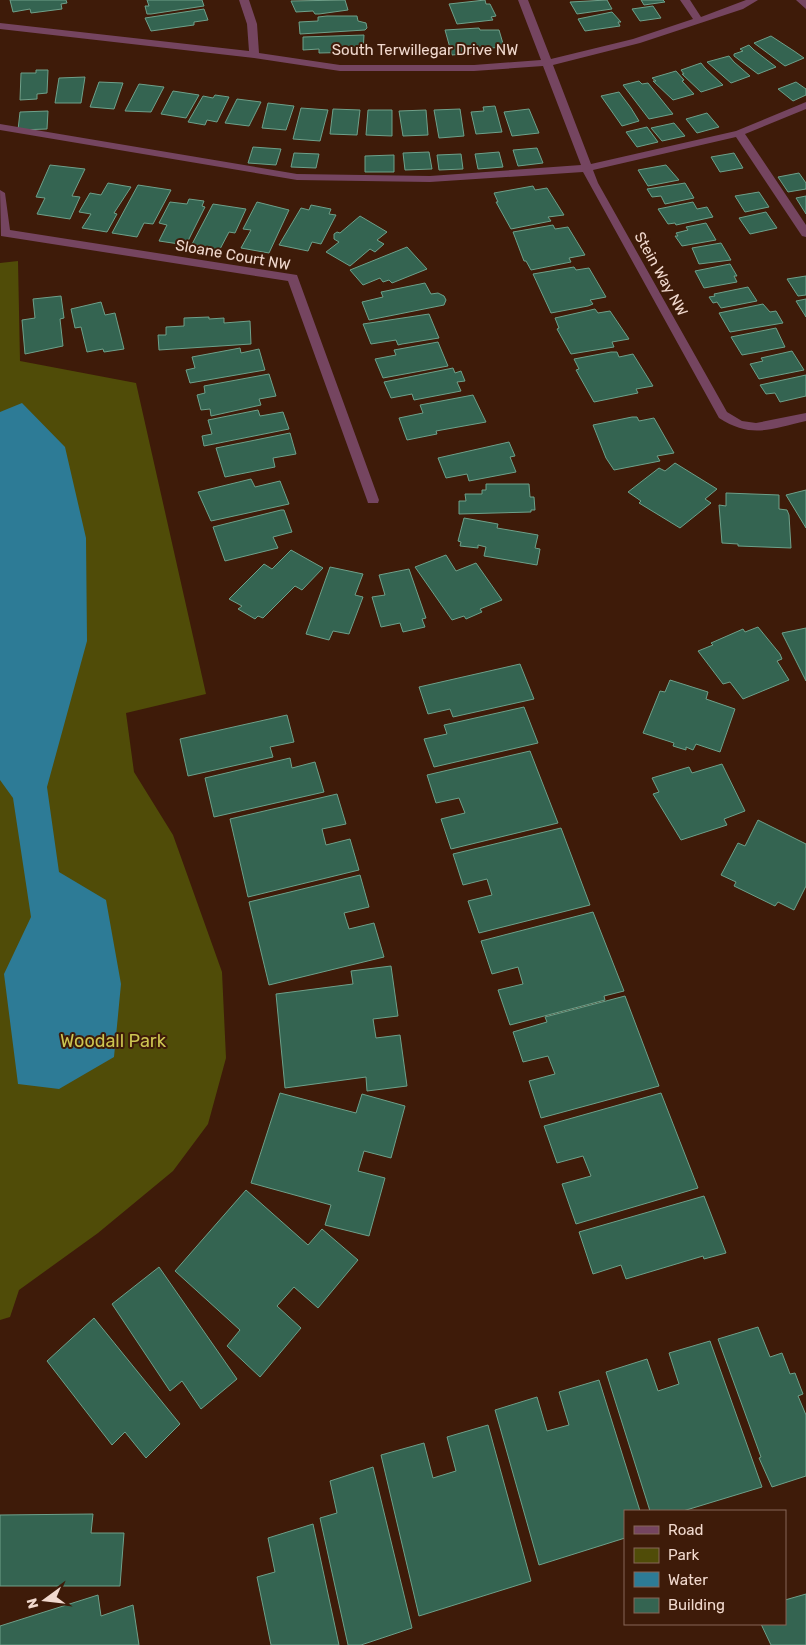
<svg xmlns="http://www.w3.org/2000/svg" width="806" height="1645" viewBox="0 0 806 1645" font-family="Rubik,sans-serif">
<rect width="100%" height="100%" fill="#3e1b09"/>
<path fill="#504c08" d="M18,261L20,361L136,383L206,694L126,713L134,772L173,835L222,972L226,1058L208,1124L173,1171L98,1233L19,1290L10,1317L0,1320V263Z"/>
<path fill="#2d7b96" d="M22,403L65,447L86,538L87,641L47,787L59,872L106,900L121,984L114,1057L59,1089L18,1084L4,974L31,917L13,798L0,780V412Z"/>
<path fill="#346451" stroke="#6ea08a" d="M10,0H66L67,3L61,4L62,9L31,13L30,9L13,12Z
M147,0H202L204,6L151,14H147L145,6H149Z
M345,0L348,10L319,14H315L313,11L296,12L291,1Z
M485,0L486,4H490L496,16L491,17L493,20L457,24L449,4Z
M607,0L612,9L577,14L570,2Z
M641,0H663L665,2L644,5Z
M653,6L661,18L640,21L632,9Z
M204,9L208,20L194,22V25L151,31L145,18Z
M612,12L621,22H618L620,26L585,31L578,19Z
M327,16H357L358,21L366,23L367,28L365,30L300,34L299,22L318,21V17Z
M479,28L480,30H499L504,47L491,48L492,51L452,55L445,30Z
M364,35L363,52L319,53V49L303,50V37Z
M771,36L794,51L804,58L785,66L754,43Z
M749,45L754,50L776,67L758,74L734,56V54L743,51L740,49Z
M729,56L734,62L750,76L731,83L707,62Z
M701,63L705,68L723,85L701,92L682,74H684L681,70Z
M36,70H48L47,93L37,94V99L20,100L21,73H36Z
M676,71L684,80L682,81L694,94L673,100L653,81H656L652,78Z
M85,77L81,103H55L59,78Z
M639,81L642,84L648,83L673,114L649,119L623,85Z
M99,82L123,83L114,109L90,107Z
M796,82L806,89V95L793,101L778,89Z
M139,84L164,87L151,112L125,111Z
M173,91L199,95L186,118L161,114Z
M619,92L631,108L639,121L622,126L601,96Z
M215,95L229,97L217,122L207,120L205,125L188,122L203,96L213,98Z
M237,99L261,102L249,126L225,123Z
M268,103L294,106L286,130L262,128Z
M495,106L502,132L476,134L471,112L484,111L483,107Z
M301,108L328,110L320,141L293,139Z
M333,109L360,110L357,135L330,134Z
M460,109L464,136L439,138L434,110Z
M529,109L539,133L512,136L504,112Z
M368,110H392V136L366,135Z
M426,110L428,135L403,136L399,111Z
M48,111L47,129L18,130L20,112Z
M707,113L719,127L697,133L686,119Z
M674,123L685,136L662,141L651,128Z
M647,127L658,142L637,147L626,132Z
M253,147L281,149L276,165L248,163Z
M537,148L543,163L518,166L513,150Z
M429,152L432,169L405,170L403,153Z
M499,152L503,167L478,169L475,154Z
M294,153L319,154L316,168L291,167Z
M734,153L743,168L720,172L711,157Z
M461,154L463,169L439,170L437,155Z
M394,155V172H365V156Z
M50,165L85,169L72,196L80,197L70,219L37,214L45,198L36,197Z
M666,165L679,180L648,186L638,170Z
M799,173L806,183V189L788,192L778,177Z
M108,183L131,187L114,213L117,214L107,232L82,228L91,214L79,212L90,193L101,195Z
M685,183L694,198L665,204L661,196L652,197L647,189Z
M138,185L171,190L153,224L144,223L137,237L112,233Z
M533,186L535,190L547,188L564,215L548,217L551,221L511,229L496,202H498L494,193Z
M759,192L769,207L745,212L735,196Z
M806,196V214L796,198Z
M189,199L204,201L202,206L205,207L186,245L159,241L167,225L159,223L170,202L187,204Z
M257,202L289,210L269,253L241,248L251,230L243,229Z
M693,202L697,209L707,207L713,217L676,225L675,223L668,224L658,209Z
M213,204L246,209L235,233L229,232L219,251L191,246Z
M311,205L331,209L329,214L336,215L321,244L312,242L308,251L279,245L301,208L309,210Z
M766,212L777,228L750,234L739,218Z
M360,216L387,232L377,240L384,244L375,252L370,249L350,266L326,252L339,242L334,239V234L337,232L340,233Z
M706,223L716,240L682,246L675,236H678L676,233L688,230L686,227Z
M553,225L555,229L568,227L585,255L569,258L571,262L531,270L526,261H524L513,232Z
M721,243L731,260L699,264L692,248Z
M407,247L427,269L392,283L389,280L383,282L380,278L363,285L350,270Z
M730,264L737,276H734L737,282L704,288L695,271Z
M574,267L576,270L589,268L606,297L590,300L593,304L588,306L551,313L533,274Z
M806,276V295L798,296L787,279Z
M425,283L431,294L438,293L444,296L446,300L444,305L369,320L362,302L383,297L381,292Z
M748,287L757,301L721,308L717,302L713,303L709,297L715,296L714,294Z
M61,296L64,318L60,319L63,346L25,354L22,320L35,318L33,299Z
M806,299V317L796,301Z
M101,302L105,315L115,313L124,349L104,352L103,349L87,352L81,327L75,328L71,309Z
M763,304L770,312L776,311L783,323L730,332L719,313Z
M595,309L598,313L610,311L629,339L612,342L614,347L571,354L557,329L559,328L555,318Z
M429,314L439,338L402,344L398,345L396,340L371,344L363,324Z
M209,317V319L224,318V323L250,321L251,344L159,350L158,335H166V327L184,326V318Z
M776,328L785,347L742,355L731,337Z
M438,342L448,366L383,378L375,359L396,355L394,350Z
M240,348L241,353L259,349L265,370L190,383L186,370L195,368L192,357Z
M792,351L804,370L759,379L750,364L763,361L761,358Z
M611,352H617L619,357L633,354L653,386L636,389L638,393L594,402L576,370L579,369L574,359Z
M453,368L455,373L461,371L465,381L457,382L461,391L414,400L412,394L391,398L384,382Z
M269,374L276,396L259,399L261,405L211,416L210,409L201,410L197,395L205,393L204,386Z
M806,375V396L780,402L775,393L766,394L760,385Z
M473,395L486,422L436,431L437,434L407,440L399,418L423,413L420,405Z
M258,410L260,416L283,412L289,429L204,446L202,436L212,434L208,420Z
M632,417H637L639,421L654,418L674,453L657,456L660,461L614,470L606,458L593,425Z
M290,433L296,454L273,458L275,467L225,477L216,448Z
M509,442L515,456L510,457L516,472L469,481L467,474L446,478L438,458Z
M675,463L717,489L705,499L711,503L680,528L639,503L641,501L628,492L659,468L665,471Z
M251,479L255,487L280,481L289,504L211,521L198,492Z
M486,484H529L530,497H534L535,510H531V512L459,514V501H466L465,494H482V490H486Z
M806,490V528L786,495Z
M726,493L779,495V509L787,510L789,515L791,548L738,546V544L722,543L719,505L726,506Z
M281,510H284L292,532L273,537L278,548L225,561L213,527Z
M464,518L498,524L497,528L538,535L535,548L540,549L537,565L484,556L486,547L478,545V548L460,546L461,542L458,541Z
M291,550L323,568L302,590L295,586L263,618L258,616L255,619L238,609L242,606L229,599L264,564L272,569Z
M446,555L456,571L476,563L502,600L480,609L482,612L466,619L464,616L452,620L415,567Z
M330,567L363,574L355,595L363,597L349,634L333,631L329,640L306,634Z
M409,569L426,618L422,619L425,627L403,632L400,623L381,627L372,597L385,595L379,575Z
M758,627L780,654L782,659L777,661L789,680L743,699L730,682L723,684L698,651L713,645L711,643L743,629L745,632Z
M806,628V681L782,633Z
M520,664L534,699L453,717L450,709L428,714L419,687Z
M670,680L708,692L706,699L735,709L720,752L696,744L693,750L686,747V750L673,746L674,743L643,733L660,691L665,692Z
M524,707L538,743L434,767L424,739L447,734L444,725Z
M287,715L294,742L270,747L273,757L188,776L180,739Z
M530,751L558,823L451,849L441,819L465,813L459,798L436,803L427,775Z
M290,758L292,768L315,762L324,792L214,817L205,778Z
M722,764L745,811L724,819L727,825L681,840L653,794L659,792L652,778L689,767L692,773Z
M337,794L346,824L322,829L326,845L350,839L359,870L248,897L230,819Z
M758,820L806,844V886L794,910L778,902L775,906L734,886L736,882L721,875L738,843L745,846Z
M561,828L590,905L479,933L468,901L492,895L487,879L463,885L453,854Z
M360,875L369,907L344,913L349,929L374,923L384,957L269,985L249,902Z
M593,912L624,991L604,996L605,1000L510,1025L498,990L523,984L518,967L492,974L481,941Z
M391,966L398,1016L373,1019L376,1038L400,1035L407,1086L367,1091L366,1077L285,1088L276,994L353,984L351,971Z
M625,996L659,1086L541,1118L529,1081L555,1074L548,1056L523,1062L513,1032L547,1022L545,1017Z
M280,1093L356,1113L362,1094L405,1106L391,1158L364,1151L358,1171L385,1178L369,1236L325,1225L331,1205L251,1183Z
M661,1093L698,1188L576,1224L562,1184L591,1176L583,1156L557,1163L544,1126Z
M246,1190L308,1245L322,1229L358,1260L318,1308L294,1287L277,1306L301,1328L260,1377L227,1346L240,1330L175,1271Z
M704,1196L726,1253L704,1259L703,1256L626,1279L621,1265L593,1274L579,1232Z
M159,1267L237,1379L201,1409L182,1381L170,1391L112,1304Z
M94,1318L180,1424L146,1458L125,1432L112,1445L47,1361Z
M758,1327L770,1357L782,1353L790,1374L795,1373L803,1394L798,1396L806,1415V1476L772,1487L759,1458L761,1457L718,1339Z
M710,1341L762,1487L683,1511H650L606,1372L647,1359L658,1391L679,1384L669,1353Z
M599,1380L640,1511H625V1538L539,1565L495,1410L537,1397L547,1431L569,1425L559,1392Z
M488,1425L531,1581L419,1616L381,1455L424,1443L433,1478L456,1471L447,1437Z
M373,1467L412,1628L361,1645H348L320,1518L337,1513L330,1481Z
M93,1514L91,1533H124L120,1586H0V1515Z
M313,1524L339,1645H271L257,1577L275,1572L268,1538Z
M806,1594V1645H771L761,1624H785V1600Z
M98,1595L101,1616L133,1605L139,1645H0V1626Z"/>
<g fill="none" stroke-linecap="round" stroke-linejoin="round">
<path fill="#754560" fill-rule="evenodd" d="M239,0H249L257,24L259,53L340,65H474L541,60L518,0H528L551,59L633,39L693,19L680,0H690L701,17L746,0H758L743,9L640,43L553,65L591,164L736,131L806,102V109L745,134L806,225V237L802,236L736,137L593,170L598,183L727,412L742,421L756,423L806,413V421C770,429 752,439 719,418L583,172L430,182L297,180L0,130V124L297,174L430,176L581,165L543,66L474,71H340L254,58L0,29V23L249,51L247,24Z
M796,0H806V9Z
M0,190L5,193L10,230L297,275L379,500L378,503H368L367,500L288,281L1,236Z"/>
</g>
<g text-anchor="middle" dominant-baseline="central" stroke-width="4" stroke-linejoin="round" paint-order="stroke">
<g font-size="15" fill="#f1d9ce" stroke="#3e1b09">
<text x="425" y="50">South Terwillegar Drive NW</text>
<text transform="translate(233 255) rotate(10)">Sloane Court NW</text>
<text transform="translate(661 274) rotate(61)">Stein Way NW</text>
</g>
<g font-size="18" fill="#ccc551" stroke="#3e1b09">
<text x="113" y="1041">Woodall Park</text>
</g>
</g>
<rect x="624" y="1510" width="162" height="115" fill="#3e1b09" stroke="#866758"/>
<rect x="634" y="1526" width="25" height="8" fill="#754560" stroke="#866758"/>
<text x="668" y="1535" font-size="15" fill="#f1d9ce">Road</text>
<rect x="634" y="1548" width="25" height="15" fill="#504c08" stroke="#866758"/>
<text x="668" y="1560" font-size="15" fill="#f1d9ce">Park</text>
<rect x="634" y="1572" width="25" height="15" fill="#2d7b96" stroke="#866758"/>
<text x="668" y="1585" font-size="15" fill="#f1d9ce">Water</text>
<rect x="634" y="1598" width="25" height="15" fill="#346451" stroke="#866758"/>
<text x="668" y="1610" font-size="15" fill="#f1d9ce">Building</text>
<g transform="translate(45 1600) rotate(255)" stroke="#3e1b09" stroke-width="4" paint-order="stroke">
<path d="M0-4L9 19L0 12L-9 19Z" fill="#f1d9ce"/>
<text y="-8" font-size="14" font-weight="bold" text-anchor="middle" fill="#f1d9ce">N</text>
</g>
</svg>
